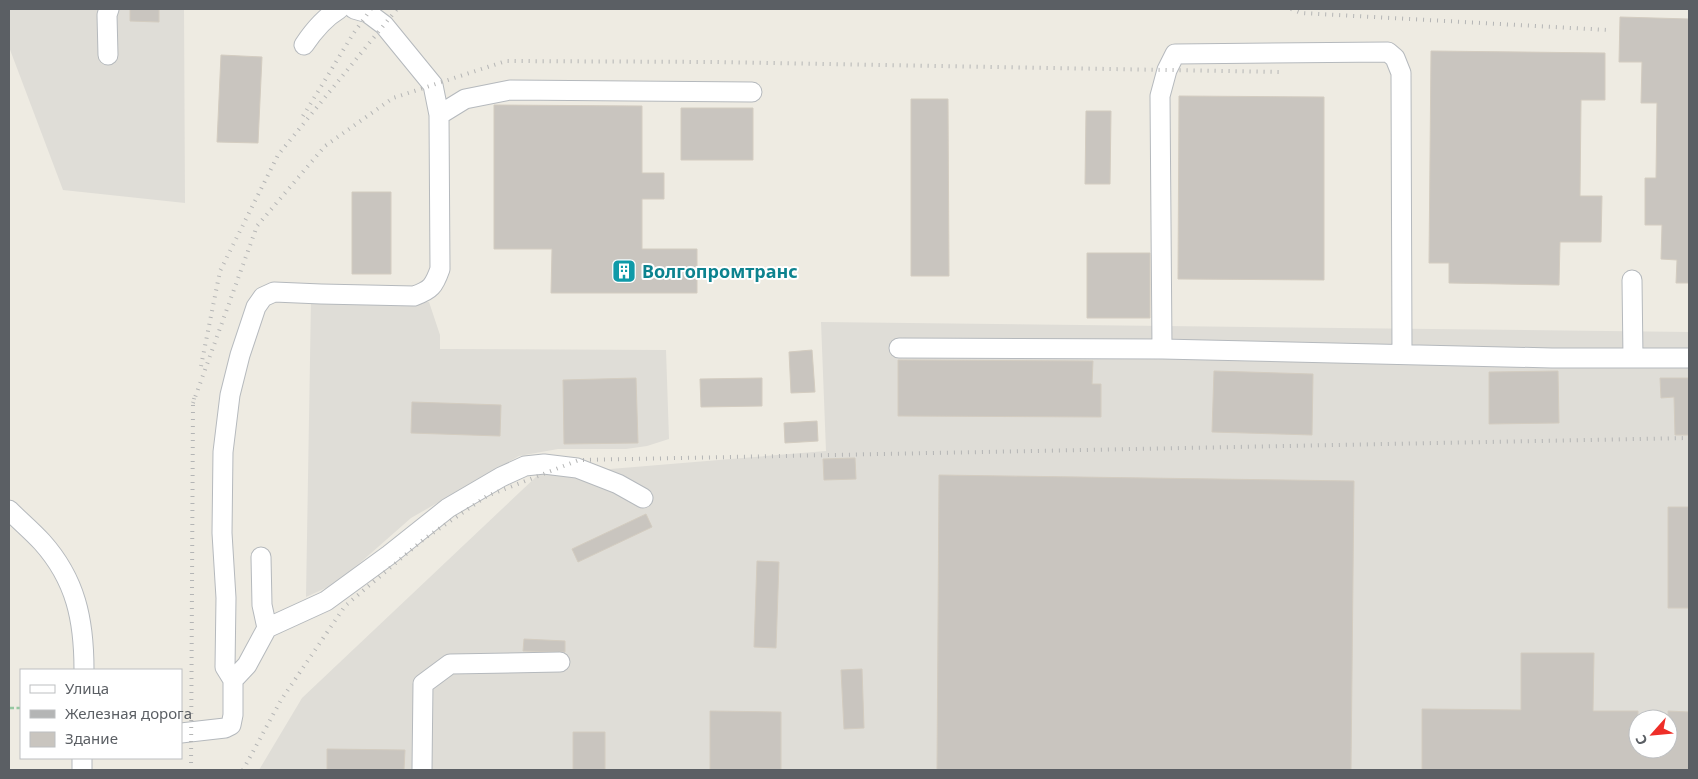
<svg xmlns="http://www.w3.org/2000/svg" width="1698" height="779" viewBox="0 0 1698 779" font-family="'Noto Sans',sans-serif">
<rect width="100%" height="100%" fill="#eeebe2"/>
<path fill="#dfddd7" fill-rule="evenodd" d="M9,9H184L185,203L63,190L9,47Z
M311,300L429,302L440,335V349L666,350L669,439L647,446L626,449H558L519,456L411,518L345,576L328,587L306,597Z
M821,322L1689,332V770H259L302,698L538,475L826,451ZM1638,719H1668V749H1638Z"/>
<path fill="#c9c5bf" stroke="#d3ccc0" d="M130,9H159V22L130,21Z
M1620,17L1689,19V283H1676L1677,260L1661,259L1662,225H1645V178H1656L1657,103H1641L1642,62H1619Z
M1431,51L1605,53V100H1581L1580,196H1602L1601,242H1560L1559,285L1449,283V263H1429Z
M221,55L262,57L258,143L217,142Z
M1179,96L1324,97V280L1178,279Z
M911,99H948L949,276H911Z
M494,105L642,106V173H664V199H642V249H697V293H551L552,249H494Z
M681,108H753V160H681Z
M1086,111H1111L1110,184H1085Z
M352,192H391V274H352Z
M1087,253H1150V318H1087Z
M812,350L815,392L791,393L789,352Z
M898,360L1093,361L1092,384H1101V417L898,416Z
M1214,371L1313,374L1312,435L1212,432Z
M1558,371L1559,423L1489,424V372Z
M636,378L638,443L564,444L563,380Z
M762,378V406L701,407L700,379Z
M1660,378H1689V435H1675L1674,397L1661,398Z
M412,402L501,405L500,436L411,433Z
M817,421L818,441L785,443L784,423Z
M855,458L856,479L824,480L823,459Z
M939,475L1354,481L1351,770H937Z
M1668,507H1689V608H1668Z
M646,514L652,527L578,562L572,549Z
M757,561L779,562L776,648L754,647Z
M524,639L565,641V652L523,651Z
M1521,653H1594L1593,711H1638V749H1668V711L1689,712V770H1422V709L1521,710Z
M862,669L864,728L844,729L841,670Z
M710,711L781,712V770H710Z
M573,732H605V770H573Z
M327,749L405,750L404,770H327Z"/>
<g fill="none" stroke-linecap="round" stroke-linejoin="round">
<g stroke="#b5b9bd" stroke-width="21">
<path id="minor" d="M304,45C314,30 324,18 339,9
M108,55L107,15L109,9
M439,115L465,99L510,90L752,92
M1632,280L1633,358
M899,348L1162,349L1552,358H1689
M1162,349L1160,96L1167,70L1175,54L1388,52L1395,58L1401,73L1402,354
M9,510C20,521 32,531 42,542C76,580 84,620 84,670
M267,628L326,601L389,555L448,508L501,477L525,466L544,464L577,468L618,484L643,498
M233,680L225,667L226,598L222,533L223,452L230,395L240,355L256,307L263,297L274,292L321,294L414,296C431,290 434,286 440,269L439,115L433,85L384,25L368,13L354,9
M181,733L225,728L231,725L233,715V680L247,665L267,628L262,605L261,557
M82,770V758
M422,770L423,684L450,664L560,662"/>
</g>
<path stroke="#96c8a2" stroke-width="2.5" stroke-dasharray="5 2.5" stroke-linecap="butt" d="M9,708H21"/>
<use href="#minor" stroke="#fff" stroke-width="19"/>
<path stroke="#b4b5b5" stroke-width="4" stroke-dasharray="1 6" stroke-linecap="butt" d="M1291,9L1301,13L1608,30
M303,116L353,34L371,9
M201,366L220,271L278,155L397,9
M193,403L257,226L325,146L393,98L506,61L713,62L1280,72
M191,770L193,403L195,395
M243,770L281,700L345,606L424,539L487,496L579,460L1689,438"/>
</g>
<defs>
<g id="building-square" transform="scale(1.25)"><rect x="-9" y="-9" width="18" height="18" rx="4" fill="#0f9aa8" stroke="#fff"/><path d="M-4-6H4V6H1V3H-1V6H-4ZM-2.5-4.3h1.7v1.8h-1.7ZM.8-4.3h1.7v1.8H.8ZM-2.5-1h1.7V.8h-1.7ZM.8-1h1.7V.8H.8Z" fill="#fff"/></g>
</defs>
<g fill-rule="evenodd">
<use href="#building-square" x="624" y="271"/>
</g>
<g text-anchor="middle" dominant-baseline="central" stroke-width="4" stroke-linejoin="round" paint-order="stroke">
<g font-size="18" font-weight="bold" fill="#0d838f" stroke="#fff" text-anchor="start">
<text x="642" y="271">Волгопромтранс</text>
</g>
</g>
<rect width="1698" height="779" fill="none" stroke="#5b5f64" stroke-width="20"/>
<rect x="20" y="669" width="162" height="90" fill="#ffffff" stroke="#bdbfc1"/>
<rect x="30" y="685" width="25" height="8" fill="#ffffff" stroke="#bdbfc1"/>
<text x="65" y="694" font-size="15" fill="#5b5f64">Улица</text>
<rect x="30" y="710" width="25" height="8" fill="#b4b5b5" stroke="#bdbfc1"/>
<text x="65" y="719" font-size="15" fill="#5b5f64">Железная дорога</text>
<rect x="30" y="732" width="25" height="15" fill="#c9c5bf" stroke="#bdbfc1"/>
<text x="65" y="744" font-size="15" fill="#5b5f64">Здание</text>
<g transform="translate(1653 734) rotate(243)"><circle r="24" fill="#ffffff" stroke="#bdbfc1"/>
<path d="M0-4L9 19L0 12L-9 19Z" fill="#ee2e28"/>
<text y="-8" font-size="14" font-weight="bold" text-anchor="middle" fill="#5b5f64">С</text>
</g>
</svg>
